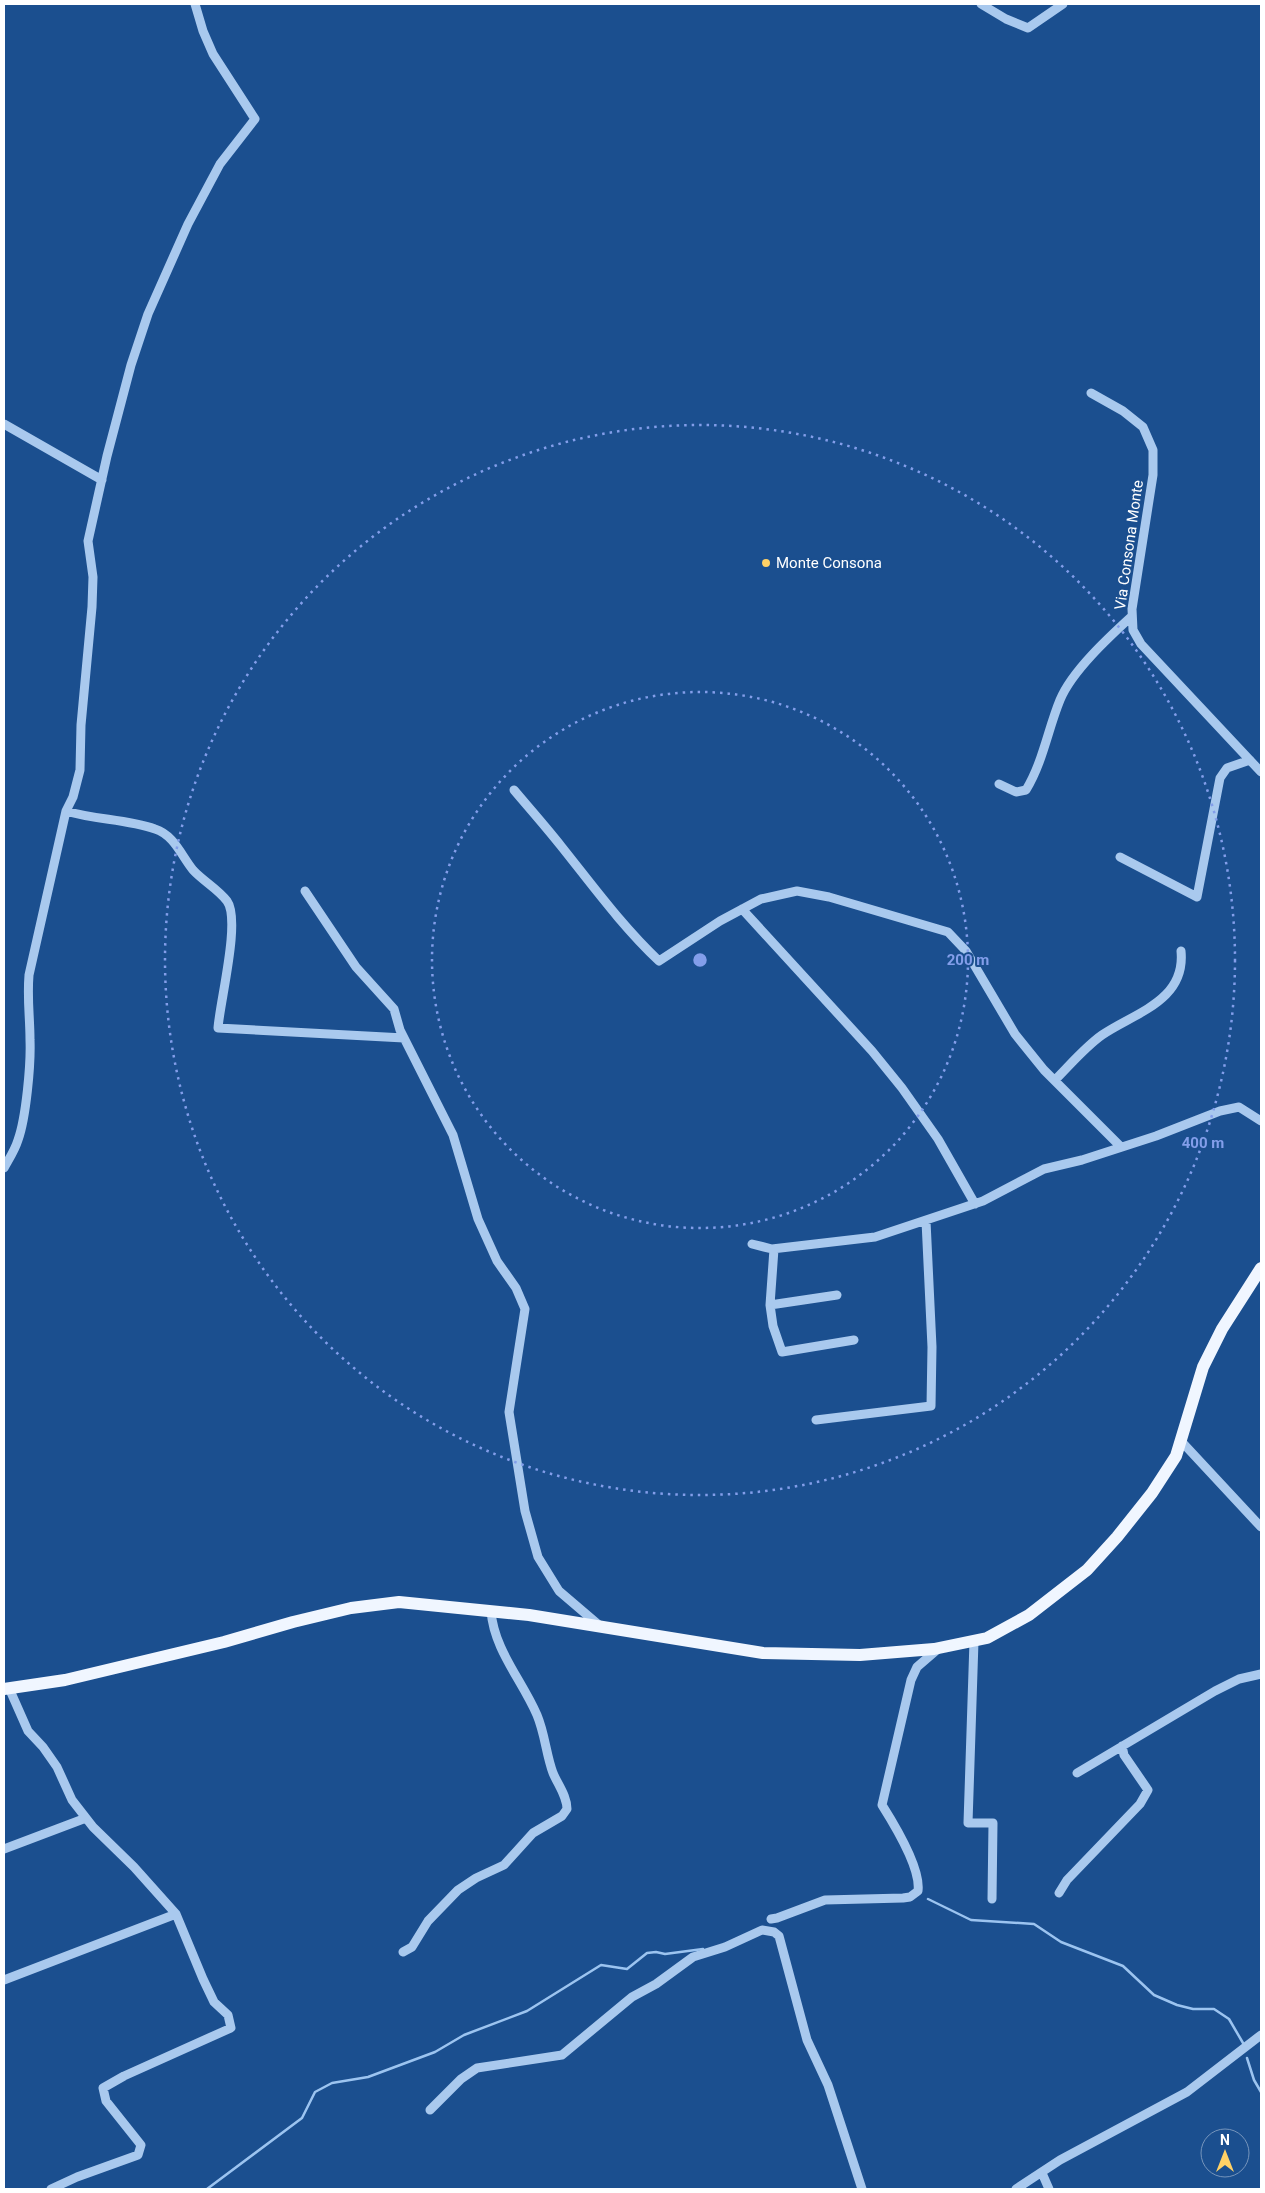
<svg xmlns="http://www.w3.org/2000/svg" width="1265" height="2193" viewBox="0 0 1265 2193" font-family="Roboto,sans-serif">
<rect width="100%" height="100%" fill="#1b4f8f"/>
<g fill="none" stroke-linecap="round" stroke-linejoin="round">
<path stroke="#9cc4f0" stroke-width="2.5" d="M928,1899L971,1920L1034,1924L1061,1942L1123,1966L1154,1995L1177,2005L1193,2009H1214L1229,2019L1243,2043
M1247,2058L1254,2080L1261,2092
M207,2189L302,2118L315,2092L332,2083L368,2077L435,2052L464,2035L527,2011L601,1965L627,1969L647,1953L656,1952L665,1954L703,1949"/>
<path stroke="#a9c9ee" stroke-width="9" d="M981,4L1006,19L1028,28L1063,4
M1091,393L1123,411L1143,427L1153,450V475L1132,609L1133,630L1141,644L1261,772
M4,424L102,480
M999,784L1016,792L1026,790C1043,762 1048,729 1060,700C1072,671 1109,637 1132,616
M514,790C530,809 546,827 561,846C593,886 622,926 659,961L720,921L761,899L797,891L829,897L948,932L966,951L1015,1034L1044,1070L1121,1147
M66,811C95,820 126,819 155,829C174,835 181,855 193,870C203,881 218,889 227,901C241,920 220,1001 218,1028L404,1038
M1120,857L1197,897L1220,778L1227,768L1250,760
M305,891L356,967L394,1009L400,1030L453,1135L478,1219L497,1261L516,1288L525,1309L509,1412L525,1511L538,1557L559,1591L600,1626
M742,909L872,1051L902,1088L938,1139L975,1204
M1055,1080C1070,1065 1085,1047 1102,1035C1134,1013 1186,1001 1181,951
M4,1168C9,1159 15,1150 18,1140C26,1118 31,1064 30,1040C30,1017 27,999 29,975L66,811L73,797L80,770L81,725L92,607L93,577L88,541L107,456L131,365L148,314L188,224L220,164L255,119L213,54L203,31L195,4
M752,1244L772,1249L875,1237L983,1201L1044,1169L1082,1160L1156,1136L1220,1111L1239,1107L1261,1121
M774,1249L770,1305L773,1326L782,1352L854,1340
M770,1305L837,1295
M816,1420L931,1406L932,1347L926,1221
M1181,1441L1261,1527
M974,1641L968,1823H993L992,1899
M9,1688L28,1731L43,1747L57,1767L72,1800L93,1827L134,1867L176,1914L203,1979L214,2002L228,2015L231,2028L124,2076L103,2088L106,2101L141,2145L138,2155L77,2177L51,2189
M1077,1773L1215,1691L1239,1679L1261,1674
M4,1849L86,1818
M1059,1893L1067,1880L1140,1804L1148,1790L1124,1755L1122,1746
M771,1919L777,1918L825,1900L903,1898L910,1897L918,1891C921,1869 894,1824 882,1805L911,1680L917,1667L939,1648
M403,1952L412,1947L428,1921L458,1890L476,1878L504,1865L533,1833L562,1816L567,1809C567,1796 558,1785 553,1773C546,1754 545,1734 537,1715C522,1680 494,1650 491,1611
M4,1980L176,1914
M430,2110L461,2079L477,2068L562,2055L632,1997L656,1984L693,1957L725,1947L762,1930L774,1932L779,1936L807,2040L828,2085L862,2189
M1042,2173L1049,2189
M1016,2189L1060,2160L1187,2092L1261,2035"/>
<path stroke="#f0f6ff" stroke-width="12" d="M4,1689L65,1680L224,1642L293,1622L351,1608L399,1602L529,1615L763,1653L860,1655L934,1649L987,1638L1029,1615L1087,1570L1117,1537L1152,1493L1176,1456L1203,1367L1222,1329L1261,1268"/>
</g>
<g fill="none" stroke="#839eea" stroke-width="2.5" stroke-dasharray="2.5 5">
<circle cx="700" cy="960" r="268"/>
<circle cx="700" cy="960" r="535"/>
</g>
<circle fill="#ffd166" stroke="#1b4f8f" stroke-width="2" cx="766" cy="563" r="5"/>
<g text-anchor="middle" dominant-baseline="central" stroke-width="4" stroke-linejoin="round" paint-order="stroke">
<g font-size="15" fill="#fff" stroke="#1b4f8f">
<text transform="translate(1129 545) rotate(-82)">Via Consona Monte</text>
</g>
<g font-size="15" fill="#fff" stroke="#1b4f8f" text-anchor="start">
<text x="776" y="563">Monte Consona</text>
</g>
</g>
<circle cx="700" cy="960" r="8" fill="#839eea" stroke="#1b4f8f" stroke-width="2.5"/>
<g font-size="15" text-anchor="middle" font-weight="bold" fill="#839eea" stroke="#1b4f8f" stroke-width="4" stroke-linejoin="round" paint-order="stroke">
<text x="968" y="965">200 m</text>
<text x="1203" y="1148">400 m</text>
</g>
<rect width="1265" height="2193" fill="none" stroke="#ffffff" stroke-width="10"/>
<g transform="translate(1225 2153)"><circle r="24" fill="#1b4f8f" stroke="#7695bc"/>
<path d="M0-4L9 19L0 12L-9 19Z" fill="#ffd166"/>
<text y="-8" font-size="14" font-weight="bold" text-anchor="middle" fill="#ffffff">N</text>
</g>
</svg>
